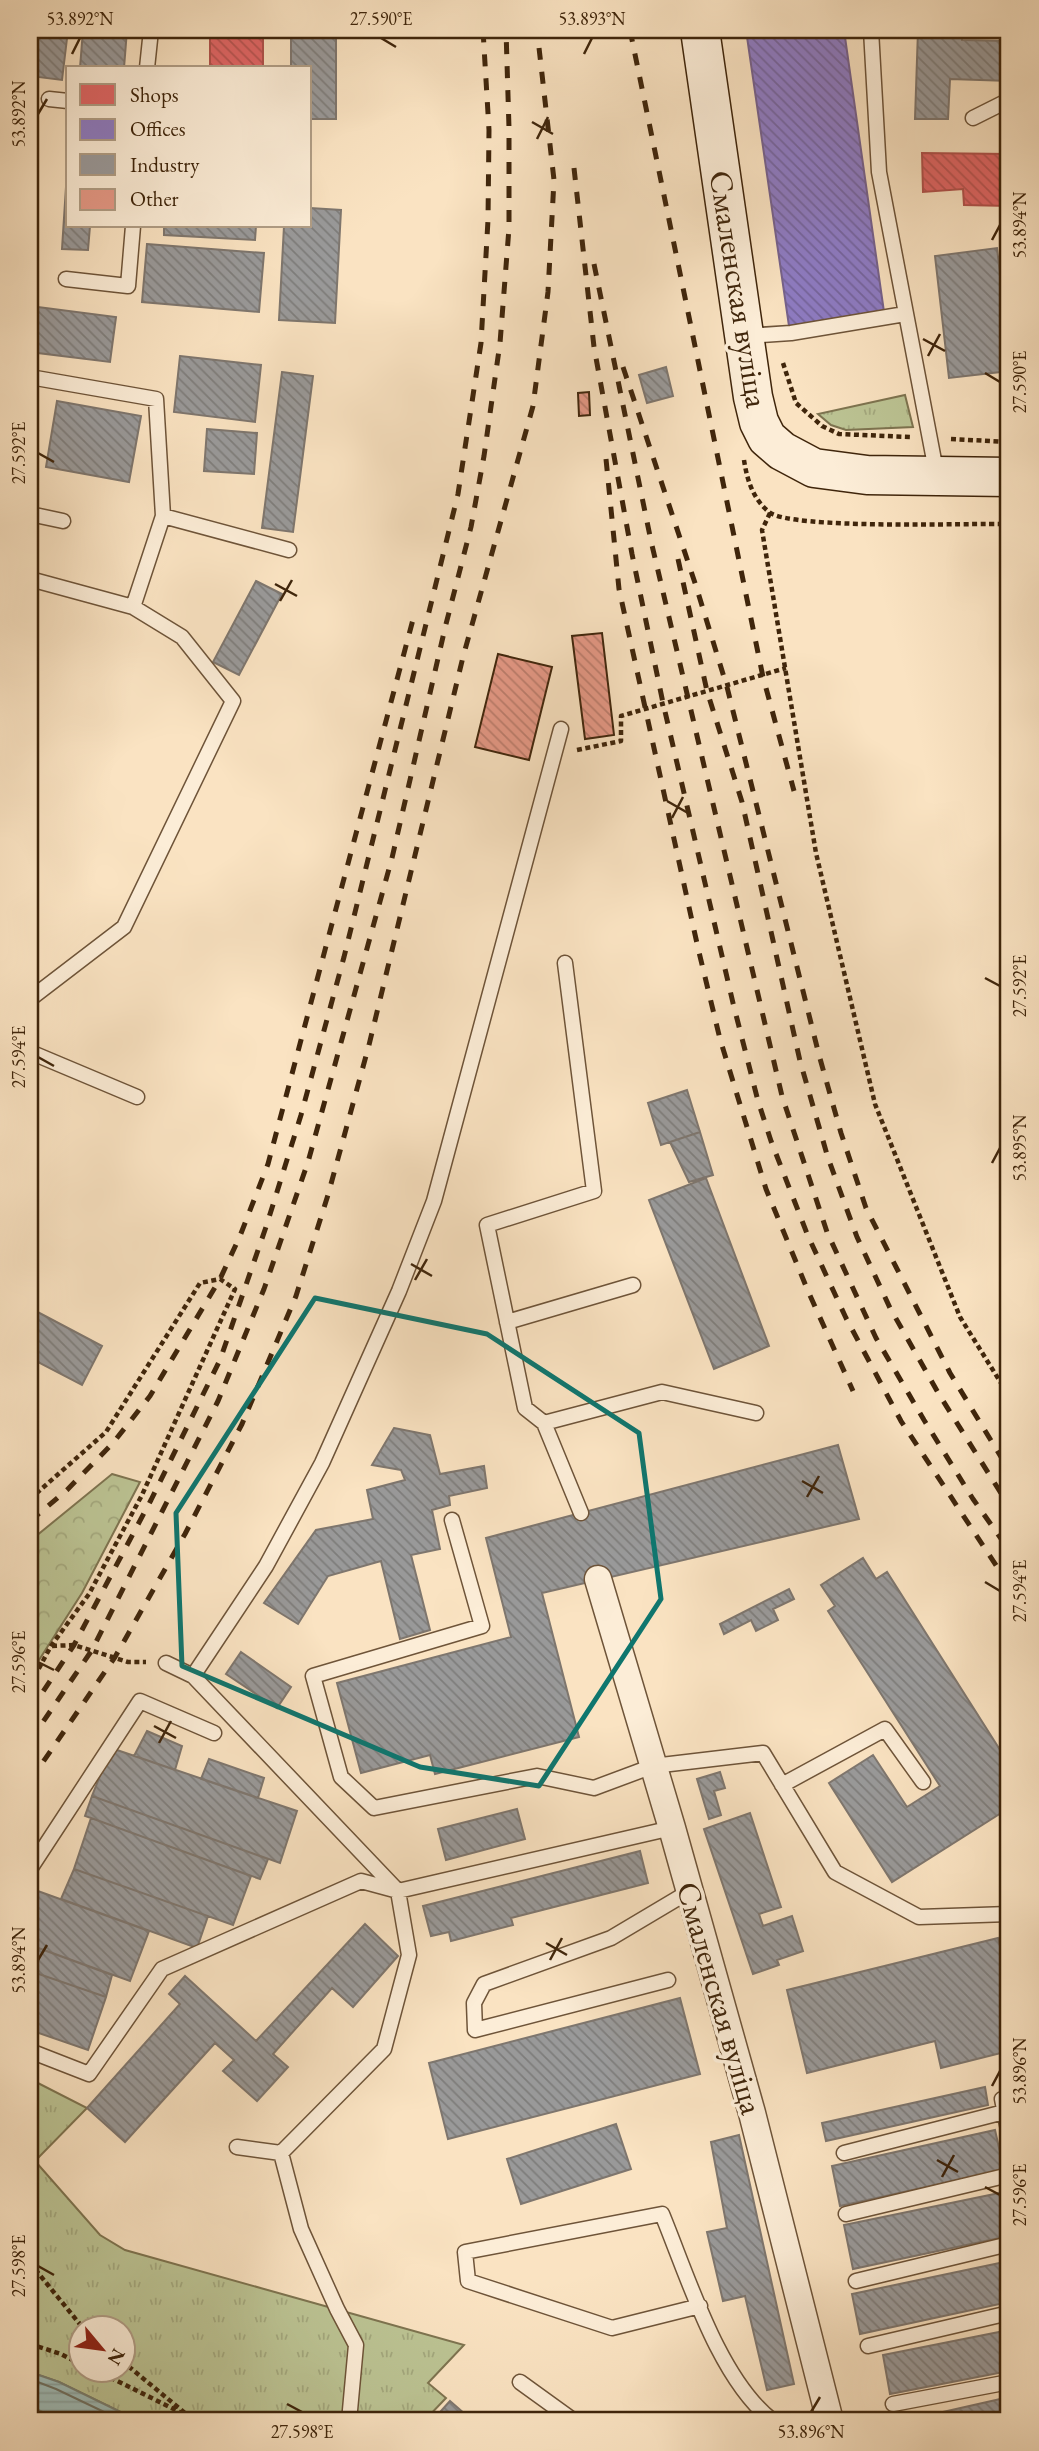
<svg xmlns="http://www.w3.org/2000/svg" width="1039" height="2451" viewBox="0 0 1039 2451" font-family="'EB Garamond',serif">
<defs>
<pattern id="grass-tufts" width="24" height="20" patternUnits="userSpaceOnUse" patternTransform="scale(1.75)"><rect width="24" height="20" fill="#bcc494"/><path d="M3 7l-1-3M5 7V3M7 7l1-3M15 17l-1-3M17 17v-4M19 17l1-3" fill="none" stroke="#a3a87e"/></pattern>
<pattern id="forest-crowns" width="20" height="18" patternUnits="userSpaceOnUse" patternTransform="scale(1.75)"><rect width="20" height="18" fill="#bcc494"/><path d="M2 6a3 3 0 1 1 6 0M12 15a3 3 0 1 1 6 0" fill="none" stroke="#a3a87e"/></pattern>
<pattern id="water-rules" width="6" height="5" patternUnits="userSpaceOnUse" patternTransform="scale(1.75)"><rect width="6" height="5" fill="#9fbdb9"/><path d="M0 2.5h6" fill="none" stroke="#8aa29e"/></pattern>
<pattern id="shops-back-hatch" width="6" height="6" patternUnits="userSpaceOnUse" patternTransform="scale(1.75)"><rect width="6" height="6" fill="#e06666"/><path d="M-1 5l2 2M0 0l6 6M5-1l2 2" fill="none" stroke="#b75452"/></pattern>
<pattern id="offices-back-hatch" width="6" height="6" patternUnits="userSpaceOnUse" patternTransform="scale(1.75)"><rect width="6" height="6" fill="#8e7cc3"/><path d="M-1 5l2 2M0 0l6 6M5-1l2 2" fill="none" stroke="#75659d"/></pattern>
<pattern id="industry-back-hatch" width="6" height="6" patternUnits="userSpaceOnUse" patternTransform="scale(1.75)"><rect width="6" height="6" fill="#999"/><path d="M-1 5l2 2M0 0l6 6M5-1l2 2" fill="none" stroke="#7e7d7b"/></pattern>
<pattern id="building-back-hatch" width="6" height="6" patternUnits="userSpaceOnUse" patternTransform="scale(1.75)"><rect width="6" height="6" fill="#e69987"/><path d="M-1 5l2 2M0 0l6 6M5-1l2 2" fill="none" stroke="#bc7d6d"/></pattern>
</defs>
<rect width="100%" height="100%" fill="#fae3c2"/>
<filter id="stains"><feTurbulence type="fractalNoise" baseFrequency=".00286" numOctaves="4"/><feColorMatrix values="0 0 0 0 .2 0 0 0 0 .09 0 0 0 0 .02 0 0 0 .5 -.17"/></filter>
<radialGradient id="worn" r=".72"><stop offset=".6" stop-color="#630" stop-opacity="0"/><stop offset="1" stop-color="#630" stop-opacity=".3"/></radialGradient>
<path fill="url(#grass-tufts)" stroke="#7e7450" stroke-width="2" fill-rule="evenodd" d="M905,395L913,427L846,430L831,425L818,414Z
M30,2079L87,2108L35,2161L100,2235L125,2250L464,2345L428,2383L446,2398L424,2421H139L59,2382L30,2372ZM80,2328H122V2370H80Z"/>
<path fill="url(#forest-crowns)" stroke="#7e7450" stroke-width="2" d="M112,1474L140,1482L82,1593L30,1674V1541Z"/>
<path fill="url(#water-rules)" stroke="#798073" stroke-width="2" d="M30,2372L59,2382L139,2421H61L30,2406Z"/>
<path fill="url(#shops-back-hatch)" stroke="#b0524b" stroke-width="2" d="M210,30H263V68H210Z
M922,153L1009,154V206L964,205L963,189L923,192Z"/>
<path fill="url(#offices-back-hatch)" stroke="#76628c" stroke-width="2" d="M746,30H844L884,312L789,326Z"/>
<path fill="url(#industry-back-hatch)" stroke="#7e766e" stroke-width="2" d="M35,30H68L62,80L30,76Z
M83,30H127L124,68H80Z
M291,30H336V119H310V68H291Z
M918,30H962V40L1009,41V81L950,79L948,119H915Z
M68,156V226H90L88,250L62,249Z
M310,208L341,210L335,323L279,320L284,226H310Z
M164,226H256L255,240L164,235Z
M147,244L264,253L259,312L142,302Z
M997,248L1009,351V371L949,378L935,256Z
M30,306L116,317L110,362L30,352Z
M180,356L261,365L255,422L174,412Z
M666,367L673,396L647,403L639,375Z
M282,372L313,376L293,532L262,528Z
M57,401L141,416L129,482L46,467Z
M207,429L257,433L254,474L204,471Z
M256,581L282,594L239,675L213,662Z
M687,1090L700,1132L661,1145L648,1103Z
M700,1132L713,1175L689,1182L670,1142Z
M706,1178L769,1346L714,1369L649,1200Z
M30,1308L102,1346L82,1385L30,1358Z
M394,1428L430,1435L440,1474L484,1466L487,1488L449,1496L450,1505L432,1510L440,1549L411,1555L430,1630L400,1639L381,1561L328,1576L298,1624L264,1603L316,1530L373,1519L367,1490L405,1480L401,1470L372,1465Z
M838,1445L859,1519L542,1593L579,1737L435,1774L430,1755L361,1773L337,1683L511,1637L486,1538Z
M863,1558L876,1579L887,1572L1009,1764V1808L892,1882L829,1783L873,1755L907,1807L940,1786L828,1611L835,1606L821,1585Z
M789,1589L794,1599L773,1609L778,1620L756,1631L751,1620L724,1634L720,1624Z
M241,1652L291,1687L277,1708L226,1674Z
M147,1731L182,1746L175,1770L134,1756Z
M111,1748L297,1811L280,1863L92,1796Z
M209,1759L264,1778L258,1798L201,1779Z
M720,1772L725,1788L714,1791L721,1815L709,1819L697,1779Z
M92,1796L268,1859L260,1879L85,1816Z
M517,1809L525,1839L446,1860L438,1829Z
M750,1813L781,1907L759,1914L763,1926L792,1916L803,1951L777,1960L779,1965L753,1974L704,1829Z
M91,1818L251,1876L233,1925L74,1869Z
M640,1851L648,1883L511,1918L513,1925L451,1941L449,1932L431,1936L423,1906Z
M74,1869L208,1916L197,1948L61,1899Z
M35,1890L149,1931L130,1981L30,1945V1904Z
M365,1924L398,1956L353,2007L332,1988L273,2054L288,2067L257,2101L223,2071L234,2060L215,2043L125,2142L87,2108L180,2004L169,1994L185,1976L256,2041Z
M998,1938L1009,1983V2051L941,2068L935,2041L807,2073L787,1990Z
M30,1945L112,1975L106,1997L30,1971Z
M30,1971L106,1997L88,2050L30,2030Z
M680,1998L700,2074L448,2139L429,2063Z
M985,2087L988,2105L826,2141L822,2123Z
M616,2124L631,2169L521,2204L507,2159Z
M995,2130L1004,2170L840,2206L832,2166Z
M739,2135L794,2384L767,2390L745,2296L723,2301L707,2232L727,2228L711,2142Z
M1009,2191V2236L853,2269L844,2225Z
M1009,2261V2302L860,2334L852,2294Z
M1009,2330V2371L890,2394L883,2355Z
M1009,2397V2421H903Z
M450,2401L473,2421H432Z"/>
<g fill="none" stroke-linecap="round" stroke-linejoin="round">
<path stroke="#6f7162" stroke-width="2" d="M30,2379L56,2389L123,2421"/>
</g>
<path fill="url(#building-back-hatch)" stroke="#3f250b" stroke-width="2" d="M589,392L590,415L579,416L578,393Z
M602,633L614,735L585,739L572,636Z
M498,654L552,667L529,760L475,747Z"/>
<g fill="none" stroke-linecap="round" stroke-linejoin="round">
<g stroke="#6e5439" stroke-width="17">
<path id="lane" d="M871,30L879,172L937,476
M147,68L151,30
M49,99L68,101
M973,118L1009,100
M66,279L128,286L133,226
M745,336L791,333L905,314
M30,377L156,399L163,516L133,607L30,579
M30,514L63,521
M163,516L289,550
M565,963L594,1191L487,1225L525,1408L544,1423L581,1513
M30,999L124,927L233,701L182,637L133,607
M30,1052L137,1097
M507,1322L633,1285
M544,1423L662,1392L756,1413
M452,1520L482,1626L313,1676L341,1777L374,1808L537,1776L594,1788L653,1766L763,1753L835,1872L919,1917L1009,1914
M166,1663L193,1676L398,1891L409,1955L384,2049L281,2153L237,2147
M193,1676L266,1566L322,1463L399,1291L434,1201L561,729
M782,1785L885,1729L923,1782
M30,1869L140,1701L214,1733
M668,1980L475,2030L474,2003L484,1984L611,1938L690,1891
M30,2051L89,2074L162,1969L361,1881L398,1891L672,1828
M1002,2099L1009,2135
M281,2153L301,2229L337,2309L356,2345L349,2421
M844,2153L1004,2112
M846,2214L1009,2175
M856,2281L1009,2244
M700,2306L612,2328L468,2281L465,2252L662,2214C688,2277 719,2380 773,2421
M868,2346L1009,2313
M520,2382L574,2421
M893,2404L1009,2382"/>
</g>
<g stroke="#6e5439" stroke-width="29">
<path id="street" d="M598,1579L672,1828L752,2113L830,2421"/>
</g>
<g stroke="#3f250b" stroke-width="41">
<path id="secondary" d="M700,30L753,397L759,422L767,438L782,451L814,468L867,475L1009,477"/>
</g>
<path stroke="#3f250b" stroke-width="4.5" stroke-dasharray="5 3.5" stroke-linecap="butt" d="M783,363L796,403L822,426L839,434L910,437
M951,439L1008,442
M744,460C747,480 753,499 769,512C791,530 971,523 1009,524
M770,513L762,530L816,853L875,1104L960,1317L1009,1396
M577,750L621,741V716L786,668
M30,1499L106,1432L200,1283L220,1279L235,1289L142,1495L89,1594L51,1646L30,1685
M52,1646L74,1645L128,1662H146
M30,2263L83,2328
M30,2344L61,2354L80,2364
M122,2361L185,2413
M95,2370L192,2418"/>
<use href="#lane" stroke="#fcedd7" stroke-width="14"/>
<use href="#street" stroke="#fcedd7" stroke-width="26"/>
<use href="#secondary" stroke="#fcedd7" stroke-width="38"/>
<path stroke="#3f250b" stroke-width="5" stroke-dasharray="12 12" stroke-linecap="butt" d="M630,30L763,677L794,791
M574,168L594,347L632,554L663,703L733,1003L758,1101L771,1141L808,1236L846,1318L901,1421L1009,1585
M594,264L651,541L782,1096L827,1232L876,1338L924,1420L973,1499L1009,1550
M623,367L696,586L727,687L819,1055L841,1133L866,1208L950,1373L1009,1470
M606,459L619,589L698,948L720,1039L766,1189L808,1291L853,1391
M678,559L707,691L742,802L800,1061L828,1158L857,1237L890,1308L940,1396L1009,1506
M30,1521L67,1490L113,1443L150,1396L220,1279L240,1236L268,1164L415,612
M30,1711L74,1645L151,1500L220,1360L266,1227L301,1115L344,957L458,494L481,343L488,220L489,130L483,30
M30,1741L92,1650L218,1401L264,1289L308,1162L392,858L445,628L471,527L484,456L500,343L509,228V128L506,30
M30,1781L115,1657L185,1534L242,1424L296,1296L328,1195L369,1045L463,657L533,406L548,292L554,180L537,30"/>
</g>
<path fill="none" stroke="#0f766e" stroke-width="5" stroke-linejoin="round" d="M315,1298L487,1334L639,1433L661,1599L539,1786L420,1767L182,1666L176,1513Z"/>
<path fill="none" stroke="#3f250b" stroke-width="2.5" d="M381,38L396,47M72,54L80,38M584,54L592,38M38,114L47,99M532,122L553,134M537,139L548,117M992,240L1000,225M923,339L945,351M928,356L940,334M985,373L1000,382M38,453L54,462M275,584L297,596M280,601L292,580M667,801L688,813M672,818L683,797M985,978L1000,986M38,1057L54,1066M992,1163L1000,1148M411,1264L432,1276M415,1280L427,1259M802,1481L823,1493M807,1497L819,1476M985,1582L1000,1591M38,1662L54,1670M154,1726L176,1738M159,1743L171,1721M546,1943L567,1955M38,1960L47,1945M550,1960L562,1938M992,2086L1000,2071M937,2160L958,2172M942,2177L954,2155M985,2187L1000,2195M38,2266L54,2275M287,2404L302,2412M811,2412L820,2397"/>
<g text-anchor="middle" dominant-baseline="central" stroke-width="7" stroke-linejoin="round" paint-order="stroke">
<g font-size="32" fill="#3f250b" stroke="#fcedd7">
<text transform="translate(739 289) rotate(81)">Смаленская вуліца</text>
<text transform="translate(720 1998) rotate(74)">Смаленская вуліца</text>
</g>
</g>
<rect width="1039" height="2451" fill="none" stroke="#fae3c2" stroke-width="77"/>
<rect x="66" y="66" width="245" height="161" fill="#fcedd7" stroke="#b09d85" stroke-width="2"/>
<rect x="80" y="84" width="35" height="21" fill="#e06666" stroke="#b09d85" stroke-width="2"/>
<text x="130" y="102" font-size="21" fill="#3f250b">Shops</text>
<rect x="80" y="119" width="35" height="21" fill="#8e7cc3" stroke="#b09d85" stroke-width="2"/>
<text x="130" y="136" font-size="21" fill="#3f250b">Offices</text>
<rect x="80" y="154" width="35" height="21" fill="#999999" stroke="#b09d85" stroke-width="2"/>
<text x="130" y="172" font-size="21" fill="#3f250b">Industry</text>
<rect x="80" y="189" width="35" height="21" fill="#e69987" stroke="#b09d85" stroke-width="2"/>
<text x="130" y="206" font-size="21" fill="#3f250b">Other</text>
<g transform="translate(102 2349) rotate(119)"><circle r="33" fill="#fcedd7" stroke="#b09d85" stroke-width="2"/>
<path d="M0-5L12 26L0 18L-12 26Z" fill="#8f2418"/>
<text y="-10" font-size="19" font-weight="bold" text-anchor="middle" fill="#3f250b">N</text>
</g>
<rect x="38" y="38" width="962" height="2374" fill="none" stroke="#3f250b" stroke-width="2.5"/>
<g font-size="18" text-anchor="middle" fill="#3f250b">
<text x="80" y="25">53.892°N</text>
<text x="381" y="25">27.590°E</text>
<text x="592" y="25">53.893°N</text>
<text transform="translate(19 114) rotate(-90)" y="6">53.892°N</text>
<text transform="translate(1020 225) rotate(-90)" y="6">53.894°N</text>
<text transform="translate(1020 382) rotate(-90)" y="6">27.590°E</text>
<text transform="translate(19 453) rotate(-90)" y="6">27.592°E</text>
<text transform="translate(1020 986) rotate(-90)" y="6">27.592°E</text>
<text transform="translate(19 1057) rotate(-90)" y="6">27.594°E</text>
<text transform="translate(1020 1148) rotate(-90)" y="6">53.895°N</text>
<text transform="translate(1020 1591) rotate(-90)" y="6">27.594°E</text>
<text transform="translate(19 1662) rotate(-90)" y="6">27.596°E</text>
<text transform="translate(19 1960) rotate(-90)" y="6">53.894°N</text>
<text transform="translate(1020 2071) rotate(-90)" y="6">53.896°N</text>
<text transform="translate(1020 2195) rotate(-90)" y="6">27.596°E</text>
<text transform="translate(19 2266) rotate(-90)" y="6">27.598°E</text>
<text x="302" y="2438">27.598°E</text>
<text x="811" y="2438">53.896°N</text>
</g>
<rect width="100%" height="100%" filter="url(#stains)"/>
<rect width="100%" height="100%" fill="url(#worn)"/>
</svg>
